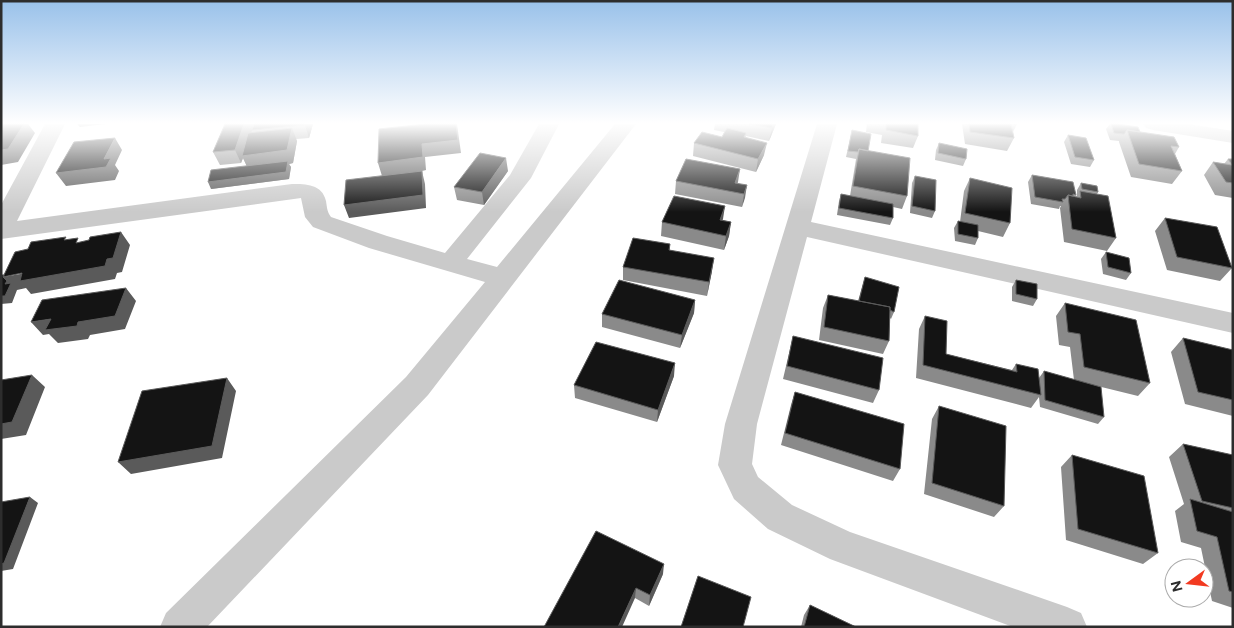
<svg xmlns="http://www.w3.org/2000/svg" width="1234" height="628" viewBox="0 0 1234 628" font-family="Figtree,sans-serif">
<rect width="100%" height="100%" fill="#fff"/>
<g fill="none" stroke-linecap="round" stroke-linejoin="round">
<path fill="#cacaca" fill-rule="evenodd" d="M45,124H65L17,221L292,184C306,184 322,184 326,201C327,207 327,212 331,217L387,236L445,253L510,175L539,124H559L531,178L467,259L497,267L615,124H636L428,395L207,627H160L166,613L406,377L485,282L369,248L313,227L305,217L301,198L1,239V205Z
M817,124H837L811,222L1233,313V333L807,237L757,424L752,464L758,477L792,505L850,532L1067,607L1081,613L1087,627H1013L830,559L768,529L734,499L718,465L725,424Z
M1143,124H1189L1233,131V143L1153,130L1146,128Z"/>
</g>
<path fill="#8a8a8a" d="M225,124H313L309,138L296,139L297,141L293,163L289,164L291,167L289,179L211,189L247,166L243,158L241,163L220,165L213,152Z
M715,124H776L769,141L746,136V138L764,155L756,172L693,156L694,143L722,137L724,132L714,130Z
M867,124H918V136L913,148L881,143L882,135L866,132Z
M962,124H1017L1013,132L1014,138L1007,151L965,144Z
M1110,124L1140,132L1179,147L1175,154L1182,171L1172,184L1131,177L1119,142V141L1110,140L1106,129Z
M852,130L868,151L907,196L902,209L893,207V218L890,225L837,215L839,201L841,194L850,196L856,159L846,157Z
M1068,135L1094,160L1090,167L1071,164L1064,142Z
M939,143L966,159L963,166L935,160L936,150Z
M1228,159H1233V198L1215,195L1204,175L1213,162L1224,164Z
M508,171L484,205L457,200L454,187Z
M1032,175L1076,195L1075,197H1076L1077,195V190L1081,183L1098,192L1097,194L1116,238L1107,251L1064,242L1060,208L1061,206H1060L1059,209L1031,204L1028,182Z
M915,176L935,211L932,218L910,213L912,183Z
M970,178L1010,223L1003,237L978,231V238L975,245L955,241L954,228L958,221L960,222L964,191Z
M676,181L747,185L742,207L675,194Z
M1165,218L1232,268L1220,281L1167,270L1155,231Z
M723,220L731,222L729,236L724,250L661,236L662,222Z
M670,244V250L712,271L707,296L623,280V267Z
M1106,252L1131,273L1126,280L1103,274L1101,259Z
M865,277L894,312L891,319L890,318L889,341L883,354L819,340L823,308L828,295L858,301Z
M1016,280L1037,299L1033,306L1012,301V287Z
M695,300L694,313L680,348L602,327V314Z
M1065,303L1150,383L1138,396L1077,381L1104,417L1098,424L1040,407L1039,397L1031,408L916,378L919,329L925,316L946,354L1012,370L1016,364L1039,378L1044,371L1074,380L1070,347L1059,345L1056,316Z
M793,336L879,390L873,403L783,379Z
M1183,338L1233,350V416L1185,404L1171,352Z
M674,376L657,422L575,398L574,385Z
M795,392L900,469L893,481L781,445L791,405Z
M939,406L1004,506L994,517L924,494L932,419Z
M1183,444L1233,455V608L1212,601L1201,548L1181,542L1175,511L1184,504L1169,457Z
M1072,455L1158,553L1143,564L1066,540L1061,467Z
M663,574L649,606L635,598L544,627Z
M810,605L856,627H801L804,615Z"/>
<path fill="#5a5a5a" d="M24,124H28L35,133L18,162L1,165V150Z
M77,124H105L80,127Z
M244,124H254L244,156L292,128L297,141L293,163L289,164L291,167L289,179L211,189L208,182L248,169L243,158L241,163L235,150Z
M305,124H313L309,138L305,125Z
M457,124L461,153L425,157L426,170L422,171L425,184L426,208L349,218L344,205L382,176L378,163L422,144Z
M773,124H776L769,141L772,128Z
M115,138L122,150L115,165L119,171L115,180L66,186L56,173L104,159Z
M767,143L764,155L756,172L758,159Z
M506,158L508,171L484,205L482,192Z
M740,169L738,182L735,192V183Z
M747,185L745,198L742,207L744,194Z
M725,206L723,219L718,233L720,220Z
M731,222L729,236L724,250L726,236Z
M121,232L130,245L122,272L117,273L115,279L31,294L26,288L17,290L12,303L1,304V296L5,284L3,277L107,259Z
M714,258L712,271L707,296L709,282Z
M126,288L136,301L125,329L90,335L88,339L58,343L49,334L43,335L31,322L51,319L78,322Z
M695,300L694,313L680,348L682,335Z
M675,363L674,376L657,422L658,410Z
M32,375L45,387L26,435L1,439V424Z
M227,378L236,391L222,458L131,474L118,462Z
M30,497L38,503L13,569L1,571V564Z
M664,564L663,574L649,606L650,595Z
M636,588L635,598L622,627H618Z"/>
<path fill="#141414" stroke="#5a5a5a" d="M1,124H24L8,149L1,150Z
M225,124H244L235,150L213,152Z
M254,124H305V125L252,130Z
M425,124H456L458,140L422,144L423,157L378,163L379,129Z
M749,124H773L772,128Z
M886,124H918V136L886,130Z
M969,124H1011L1014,138L970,132Z
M1111,124H1118L1138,127L1140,132L1127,130L1124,134L1114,133Z
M292,128L287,150L242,156L248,133Z
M727,128L746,133L744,137L767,143L758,159L694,143L702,132L722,137Z
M852,130L871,134L868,151L859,149L858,152L848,151Z
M1127,130L1174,137L1179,147L1171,146L1182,171L1139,164Z
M1068,135L1086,138L1094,160L1075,157Z
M115,138L104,159L111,158L106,167L56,173L74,142Z
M939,143L967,149L966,159L938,153Z
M859,149L910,158L907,196L853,186Z
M480,153L506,158L482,192L454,187Z
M686,159L740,169L735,183L747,185L744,194L676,181Z
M1228,159H1233V183L1226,182L1213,162L1232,165Z
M288,161L286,172L208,182L211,170Z
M422,171L423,195L344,205L346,180Z
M1032,175L1073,182L1076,195L1073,194V196L1068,195L1065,199H1062L1063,202L1035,197Z
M915,176L936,180L935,211L912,206Z
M970,178L1012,188L1010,223L965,213Z
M1081,183L1097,186L1098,192L1082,189Z
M1080,191L1108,196L1116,238L1072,229L1068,195L1081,198Z
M841,194L893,204V218L839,208Z
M674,196L725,206L720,220L731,222L726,236L662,222Z
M1165,218L1217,227L1232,268L1177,257Z
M958,221L978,225V238L958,234Z
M121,232L113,258L107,259L105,266L20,281L22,273L3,277L15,252L28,249L31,242L66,237L64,240L78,238L76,243L89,240L90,237Z
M633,238L670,244L669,250L714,258L709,282L623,267Z
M1106,252L1129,258L1131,273L1108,267Z
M1,275H4L3,277L7,281L5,284L11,283L5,296H1Z
M865,277L899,287L894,312L890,310V307L859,301Z
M619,280L695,300L682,335L602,314Z
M1016,280L1037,284V299L1016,294Z
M126,288L115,316L78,322L77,326L45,330L51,319L31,322L42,300Z
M828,295L890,307L889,341L824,327Z
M1065,303L1136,320L1150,383L1084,367L1080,334L1068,332Z
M925,316L947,321L946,354L1017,372L1016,364L1038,369L1041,395L923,365Z
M793,336L883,358L879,390L787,366Z
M1183,338L1233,350V400L1198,392Z
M596,342L675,363L658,410L574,385Z
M1044,371L1101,387L1104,417L1045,400Z
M32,375L12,422L1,424V380Z
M227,378L212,446L118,462L142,391Z
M795,392L904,424L900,469L785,433Z
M939,406L1006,426L1004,506L932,483Z
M1183,444L1233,455V508L1202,501Z
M1072,455L1144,476L1158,553L1078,529Z
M30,497L4,563L1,564V502Z
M1190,499L1233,512V592L1229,591L1217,537L1197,531Z
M596,531L664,564L650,595L636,588L618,627H544Z
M698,576L751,597L743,627H681Z
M810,605L856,627H804Z"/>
<linearGradient id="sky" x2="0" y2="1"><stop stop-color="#99c1ea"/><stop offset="0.58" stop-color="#fff"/><stop offset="1" stop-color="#fff" stop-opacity="0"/></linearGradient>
<rect width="1234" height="212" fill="url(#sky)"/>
<rect width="1234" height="628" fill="none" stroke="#2d2d2d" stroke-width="5"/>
<g transform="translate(1189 583) rotate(255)"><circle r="24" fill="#ffffff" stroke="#ababab"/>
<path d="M0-4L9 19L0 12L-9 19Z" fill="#f23a21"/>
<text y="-8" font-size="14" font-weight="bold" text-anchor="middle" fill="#2d2d2d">N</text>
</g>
</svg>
